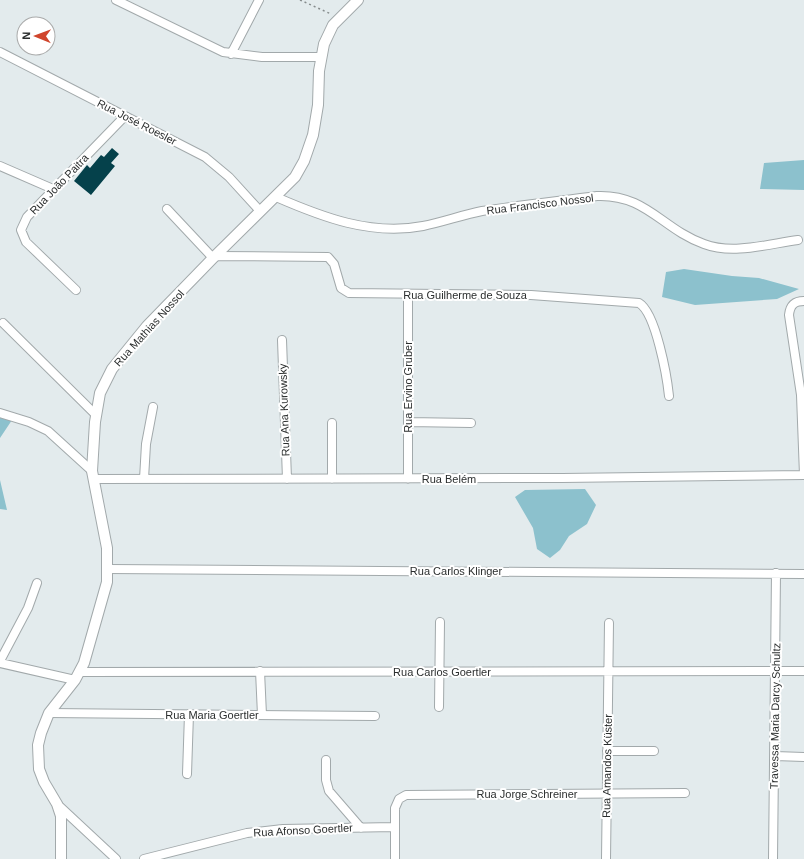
<svg xmlns="http://www.w3.org/2000/svg" width="804" height="859" viewBox="0 0 804 859" font-family="Arial,sans-serif">
<rect width="100%" height="100%" fill="#e3ebed"/>
<path fill="#8cc1cd" d="M804,160V190L760,189L764,163Z
M684,269L732,276L759,278L799,289L777,299L695,305L662,297L666,272Z
M0,413L14,417L0,438Z
M0,480L7,510L0,509Z
M585,489L596,505L587,524L569,536L560,550L550,558L537,549L533,528L515,497L525,490Z"/>
<path fill="#05414b" d="M112,148L119,154L111,163L115,166L91,195L74,181L87,165L90,168L101,155L104,157Z"/>
<g fill="none" stroke-linecap="round" stroke-linejoin="round">
<g stroke="#a2a9ab" stroke-width="10">
<path id="minor" d="M116,0L223,52L262,57H321
M0,52L205,157L229,177L260,211
M231,54L259,0
M0,166L53,189
M276,197C322,217 371,236 423,226C443,222 462,215 482,211C520,205 559,201 597,196C646,194 662,229 704,244C733,255 768,244 798,240
M167,209L213,258
M215,256L328,257L334,264L341,288L349,293L531,295L639,303C656,313 667,377 669,396
M76,290L26,242L21,230L27,217L125,116
M3,323L96,415
M282,340L287,479
M0,413L29,422L48,431L92,471
M408,422L471,423
M332,423V479
M93,479L562,478L804,475L801,395L789,315C790,305 794,301 804,301
M144,479L146,444L153,407
M408,479V295
M108,569L804,574
M0,661L28,608L37,583
M0,663L75,680
M260,671L262,715
M80,672L804,671
M439,707L440,622
M49,713L375,716
M607,751H654
M775,756L804,757
M326,760V780L329,791L361,828
M187,774L189,714
M57,804L116,859
M144,859L247,833L283,829L394,827
M395,859V808L399,799L406,795L685,793
M606,859L609,623
M773,859L776,573"/>
</g>
<g stroke="#a2a9ab" stroke-width="12">
<path id="tertiary" d="M61,859V816L57,804L44,782L39,769L38,745L41,733L49,713L75,680L84,663L107,582V548L92,471L95,422L100,393L112,369L147,326L215,256L295,177L304,161L313,135L318,105L319,71L324,44L333,25L358,0"/>
</g>
<path stroke="#868c8d" stroke-width="1.5" stroke-dasharray="2 3" stroke-linecap="butt" d="M300,0L331,14"/>
<use href="#minor" stroke="#fff" stroke-width="8"/>
<use href="#tertiary" stroke="#fff" stroke-width="10"/>
</g>
<g text-anchor="middle" dominant-baseline="central" stroke-width="4" stroke-linejoin="round" paint-order="stroke">
<g font-size="11" fill="#2b2e2e" stroke="#fff">
<text transform="translate(137 122) rotate(27)">Rua José Roesler</text>
<text transform="translate(59 184) rotate(-46)">Rua João Paitra</text>
<text transform="translate(540 204) rotate(-7)">Rua Francisco Nossol</text>
<text x="465" y="295">Rua Guilherme de Souza</text>
<text transform="translate(149 328) rotate(-48)">Rua Mathias Nossol</text>
<text transform="translate(408 387) rotate(-90)">Rua Ervino Gruber</text>
<text transform="translate(284 410) rotate(-92)">Rua Ana Kurowsky</text>
<text x="449" y="479">Rua Belém</text>
<text x="456" y="571">Rua Carlos Klinger</text>
<text x="442" y="672">Rua Carlos Goertler</text>
<text x="212" y="715">Rua Maria Goertler</text>
<text transform="translate(775 716) rotate(-89)">Travessa Maria Darcy Schultz</text>
<text transform="translate(607 766) rotate(-89)">Rua Amandos Küster</text>
<text x="527" y="794">Rua Jorge Schreiner</text>
<text transform="translate(303 830) rotate(-3)">Rua Afonso Goertler</text>
</g>
</g>
<g transform="translate(36 36) rotate(271)"><circle r="19" fill="#ffffff" stroke="#aaabab"/>
<path d="M0-3L7 15L0 10L-7 15Z" fill="#d0452c"/>
<text y="-6" font-size="11" font-weight="bold" text-anchor="middle" fill="#2b2e2e">N</text>
</g>
</svg>
